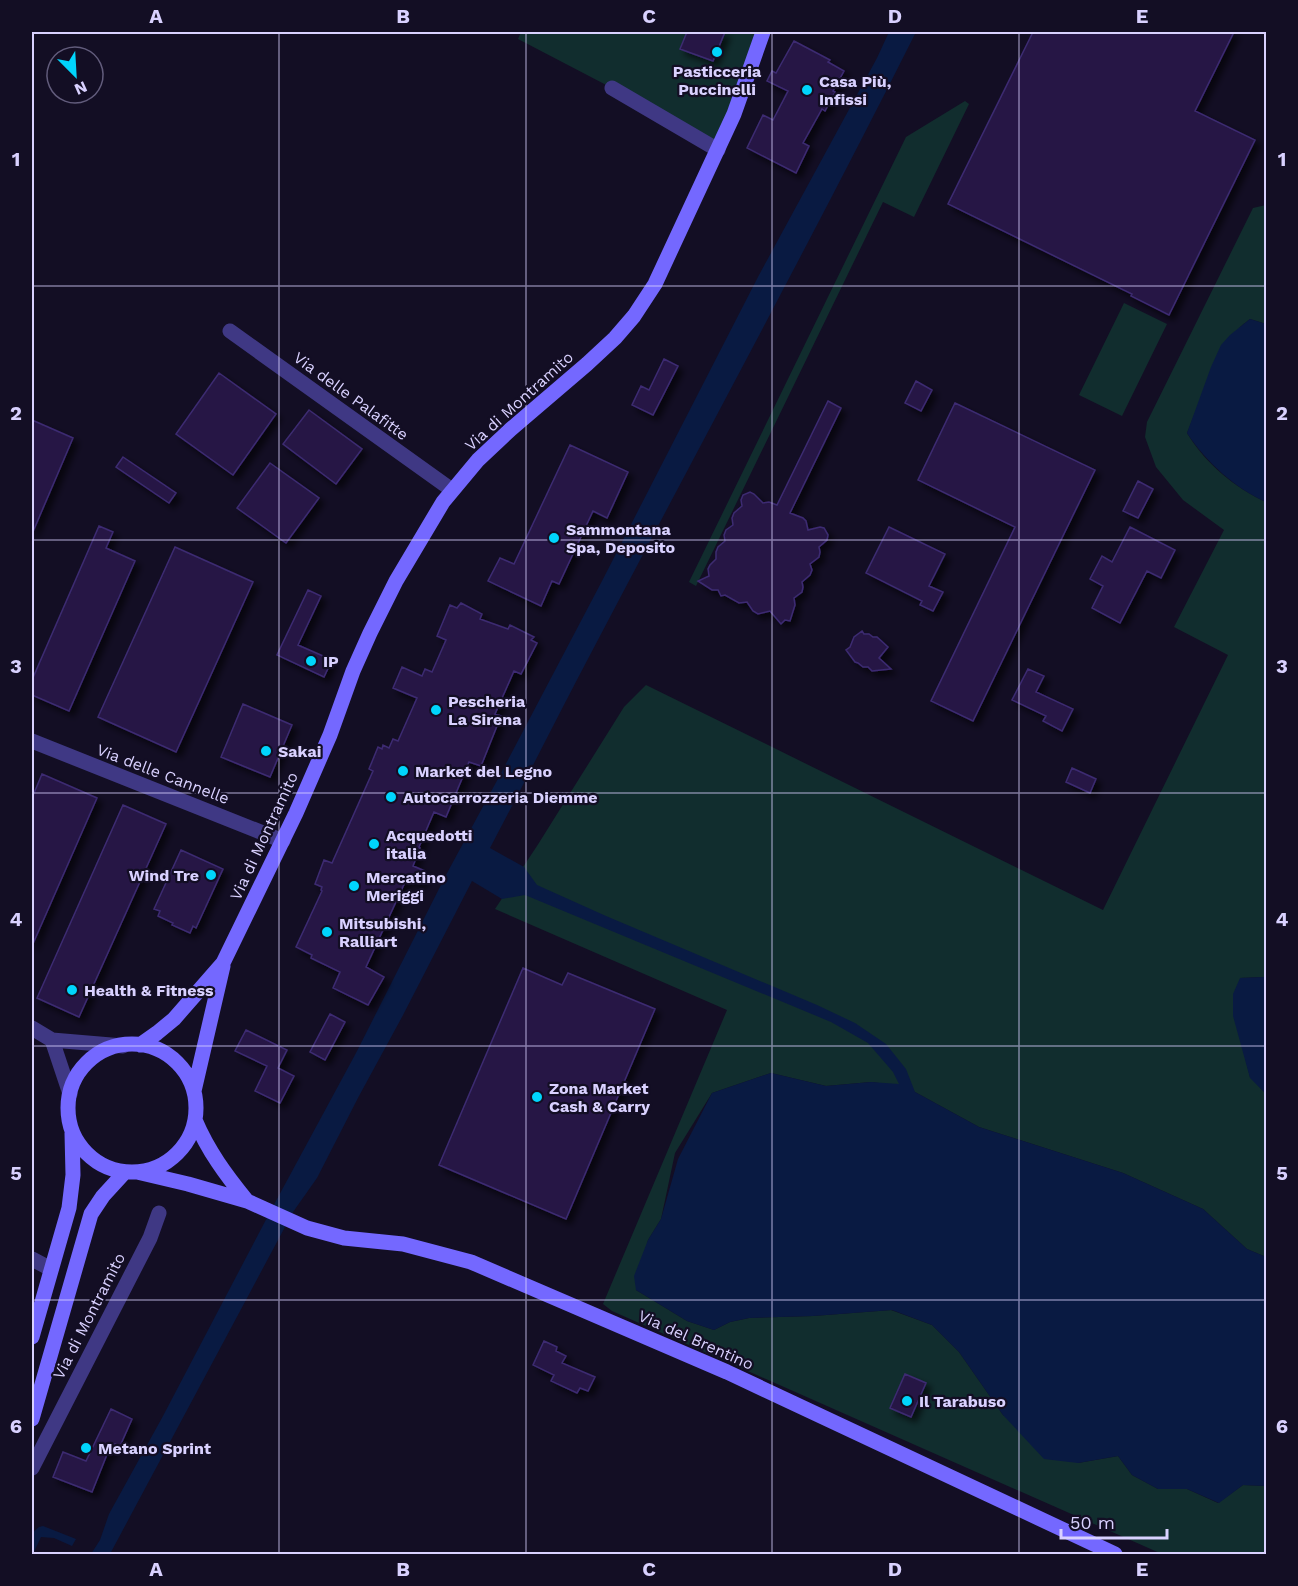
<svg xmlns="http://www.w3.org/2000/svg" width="1298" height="1586" viewBox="0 0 1298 1586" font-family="'Work Sans',sans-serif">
<defs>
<filter id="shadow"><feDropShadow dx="5" dy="5" stdDeviation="3" flood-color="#0009"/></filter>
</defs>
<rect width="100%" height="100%" fill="#130e24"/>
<path fill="#112d2e" d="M521,32H763L718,150L612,88L518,39Z
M965,101L969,104L914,217L883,202L696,586L689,582L906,137Z
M1266,205V324L1250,319L1240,327L1197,408L1187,433C1205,463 1235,488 1266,502V975L1265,977L1240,978L1244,1053L1250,1077L1266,1094V1257L1247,1249L1203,1209L1123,1173L979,1127L904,1086L871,1082L826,1086L771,1073L712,1093L675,1153L661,1219L648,1240L636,1290L687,1321L714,1330L730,1322L749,1318L813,1316L891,1310L932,1325L959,1352L1003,1415L1078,1463L1118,1456L1132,1475L1158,1489H1187L1218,1503L1243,1485L1266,1486V1554H1162L612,1311L603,1304L727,1010L495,909L537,846L624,707L646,685L1103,910L1228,655L1174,627L1224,530L1183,500L1156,467L1145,437L1147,422L1253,208Z
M1124,303L1167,324L1122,416L1079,395Z"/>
<path fill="#091a42" d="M889,32H916C811,241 699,447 590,655C556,719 524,784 490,848L524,867L537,885L606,916L817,1005L855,1023L886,1044L906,1069L915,1092L979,1127L1123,1173L1203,1209L1247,1249L1266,1257V1486L1243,1485L1219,1503L1187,1489H1158L1132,1475L1118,1456L1078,1463L1044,1459L1003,1415L959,1352L932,1325L892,1310L813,1316L749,1318L730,1322L714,1330L687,1321L636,1290L634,1276L648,1240L661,1219L678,1159L712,1093L771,1073L826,1086L871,1082L899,1084L893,1072L868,1043L831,1022L525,895L502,899L472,881L402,1017L359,1096L317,1178L293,1212L110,1554H91L100,1540L109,1514L163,1416L270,1212L356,1053L446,875L500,775L602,581L759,275L877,58Z
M1250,319L1266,324V502C1235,488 1206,462 1187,433L1211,367L1221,345L1230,335Z
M1266,975V1094L1250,1078L1233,1016V994L1240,978L1264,977Z
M43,1526L76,1539L72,1546L54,1538L41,1537L33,1554H32V1533L39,1527Z"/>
<path fill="#251945" stroke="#3d2b72" stroke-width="1.5" filter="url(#shadow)" d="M687,32H725L713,61L680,49Z
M1033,32H1234L1195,111L1255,140L1169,315L1131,296L1132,294L948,204Z
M794,41L830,60L828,62L844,71L833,91L835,92L825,111L822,109L803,143L809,146L796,173L747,148L763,115L773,120L788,91L767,81L772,71L776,73Z
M664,359L678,366L653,415L632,405L641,386L649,390Z
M219,373L276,414L233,475L176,434Z
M916,381L932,390L921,411L905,403Z
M828,401L841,408L790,513L803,518L806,521L808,530L820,527L824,528L828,535L827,540L819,547L820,552L819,557L810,564L812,570L810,575L802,582L803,587L802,592L794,598L795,605L790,621L785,620L781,624L770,611L758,614L753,611L747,602L739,603L725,595L721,596L718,590H712L698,581L709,576L708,569L710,565L716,559V552L718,547L725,541L724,535L726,530L733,525L732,518L734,513L742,506L741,500L743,495L750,492L754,494L763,503L769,502L777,505Z
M955,403L1095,470L973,721L931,701L1015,527L918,480Z
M309,410L362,449L336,484L283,444Z
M32,420L73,438L32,534Z
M570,445L628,472L607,518L593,511L559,584L552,581L541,606L488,581L500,558L514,564Z
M123,457L176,493L169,503L116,467Z
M270,463L319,498L286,543L237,508Z
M1138,481L1153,489L1138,518L1123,511Z
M99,526L113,532L106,548L135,561L69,711L32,695V680Z
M889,527L945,554L929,586L943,592L933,611L920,605L922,601L866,573Z
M1130,527L1175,550L1161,578L1147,571L1120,623L1092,608L1103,586L1090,579L1102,556L1112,562Z
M175,547L253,582L176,752L98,717Z
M308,590L321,596L298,645L332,660L324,677L277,655Z
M461,603L482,614L480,619L508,629L510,625L534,637L531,640L537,643L521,674L514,671L495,714L501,716L481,766L469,762L446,817L434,812L419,847L420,848L413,866L425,871L420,884L407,878L366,967L384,977L368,1005L333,988L340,972L311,958L312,955L296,947L322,891L321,890L322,887L315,884L324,860L332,863L373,771L369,769L378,747L382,749L383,745L389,748L393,739L398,741L417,698L393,688L402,667L422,676L425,669L432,672L446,640L437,636L450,605L457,608Z
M862,631L864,634H869L873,637H877L888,647L879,658L891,669L872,671L868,667H863L858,663L855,662L846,650L850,647L854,637Z
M1028,669L1044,676L1036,692L1073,709L1062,731L1043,721L1046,716L1012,700Z
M243,704L292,725L270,777L221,757Z
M1072,768L1096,779L1090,793L1066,782Z
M42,774L97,798L32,946V798Z
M123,805L166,824L79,1017L37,998Z
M181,850L223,869L196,928L193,926L190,933L172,925L173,923L158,916L160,911L154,909Z
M523,968L562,985L568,973L655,1009L566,1219L439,1165Z
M330,1014L345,1022L325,1060L310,1052Z
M246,1030L287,1050L278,1068L294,1076L280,1103L255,1091L267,1066L235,1051Z
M544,1341L557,1347L556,1351L566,1356L562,1363L595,1377L588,1391L580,1388L577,1393L551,1381L554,1375L533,1365Z
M905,1374L926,1383L911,1417L890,1408Z
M111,1409L132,1419L120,1446L115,1444L111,1454L108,1452L92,1492L53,1477L63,1452L86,1461Z"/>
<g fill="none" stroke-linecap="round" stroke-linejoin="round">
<path stroke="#3f3884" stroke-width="15" d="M612,88L718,150
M230,331L452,490
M32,741L283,841
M32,1028L52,1040L123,1046
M52,1040L70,1094
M32,1259L51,1269
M32,1468L150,1238L159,1213"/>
<path stroke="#7468ff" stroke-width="15" d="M68 1108a64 64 0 1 1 128 0a64 64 0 1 1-128 0Z
M140,1045L157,1033L174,1019L223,963L296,813L330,735L353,671L370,633L396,581L443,502L478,460L511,429L587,364L615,338L634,316L655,284L734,114L763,32
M194,1091L223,966
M195,1120C208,1151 226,1175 247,1201
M137,1172L188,1184L247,1201L307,1228L344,1238L403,1244L471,1262L727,1372L1115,1554
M32,1337L69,1208L73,1175L72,1133
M32,1419L91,1214L103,1196L125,1172"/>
</g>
<path fill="none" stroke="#d9d1ff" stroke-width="1.5" stroke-opacity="0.55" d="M279,32V1554M526,32V1554M772,32V1554M1019,32V1554M32,286H1266M32,540H1266M32,793H1266M32,1046H1266M32,1300H1266"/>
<g fill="#00d5fc" stroke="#130e24" stroke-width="2">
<circle cx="717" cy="52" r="6"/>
<circle cx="807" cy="90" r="6"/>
<circle cx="554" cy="538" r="6"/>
<circle cx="311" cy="661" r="6"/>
<circle cx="436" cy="710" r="6"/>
<circle cx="266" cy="751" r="6"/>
<circle cx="403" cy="771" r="6"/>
<circle cx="391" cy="797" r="6"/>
<circle cx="374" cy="844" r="6"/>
<circle cx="211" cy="875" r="6"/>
<circle cx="354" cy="886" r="6"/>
<circle cx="327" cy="932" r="6"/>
<circle cx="72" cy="990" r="6"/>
<circle cx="537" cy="1097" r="6"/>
<circle cx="907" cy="1401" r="6"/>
<circle cx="86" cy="1448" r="6"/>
</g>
<g text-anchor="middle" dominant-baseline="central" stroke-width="4.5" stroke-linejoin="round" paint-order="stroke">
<g font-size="16" font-weight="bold" fill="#d9d1ff" stroke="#130e24" text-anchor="start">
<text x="717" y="71" text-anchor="middle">Pasticceria<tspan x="717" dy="18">Puccinelli</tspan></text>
<text x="819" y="81">Casa Più,<tspan x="819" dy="18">Infissi</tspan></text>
<text x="566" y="529">Sammontana<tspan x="566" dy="18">Spa, Deposito</tspan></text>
<text x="323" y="661">IP</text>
<text x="448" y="701">Pescheria<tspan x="448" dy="18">La Sirena</tspan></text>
<text x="278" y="751">Sakai</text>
<text x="415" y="771">Market del Legno</text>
<text x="403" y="797">Autocarrozzeria Diemme</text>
<text x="386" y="835">Acquedotti<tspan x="386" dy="18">italia</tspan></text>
<text x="199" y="875" text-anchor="end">Wind Tre</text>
<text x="366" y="877">Mercatino<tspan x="366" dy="18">Meriggi</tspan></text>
<text x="339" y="923">Mitsubishi,<tspan x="339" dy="18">Ralliart</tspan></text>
<text x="84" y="990">Health &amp; Fitness</text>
<text x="549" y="1088">Zona Market<tspan x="549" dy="18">Cash &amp; Carry</tspan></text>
<text x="919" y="1401">Il Tarabuso</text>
<text x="98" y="1448">Metano Sprint</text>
</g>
<g font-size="16" fill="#d9d1ff" stroke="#130e24">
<text transform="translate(351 396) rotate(36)">Via delle Palafitte</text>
<text transform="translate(519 401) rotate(-42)">Via di Montramito</text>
<text transform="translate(163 774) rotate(21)">Via delle Cannelle</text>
<text transform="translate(264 836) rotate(-65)">Via di Montramito</text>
<text transform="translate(89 1316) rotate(-63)">Via di Montramito</text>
<text transform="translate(696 1340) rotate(24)">Via del Brentino</text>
</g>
</g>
<rect width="1298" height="1586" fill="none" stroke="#130e24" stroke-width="66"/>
<g transform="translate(75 75) rotate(156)"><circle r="28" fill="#130e24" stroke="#625c7c" stroke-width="1.5"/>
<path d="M0-4.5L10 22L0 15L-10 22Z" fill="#00d5fc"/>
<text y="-9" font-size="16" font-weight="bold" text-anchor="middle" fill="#d9d1ff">N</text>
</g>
<path d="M1061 1529v9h106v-9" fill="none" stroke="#d9d1ff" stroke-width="3"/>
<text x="1070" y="1529" font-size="18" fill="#d9d1ff" stroke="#130e24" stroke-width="4.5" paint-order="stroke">50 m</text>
<rect x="33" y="33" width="1232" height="1520" fill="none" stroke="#d9d1ff" stroke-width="2"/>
<g font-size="20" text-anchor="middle" font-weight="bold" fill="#d9d1ff">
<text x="156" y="23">A</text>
<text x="403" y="23">B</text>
<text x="649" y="23">C</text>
<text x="895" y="23">D</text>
<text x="1142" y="23">E</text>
<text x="16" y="166">1</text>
<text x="1282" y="166">1</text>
<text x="16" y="420">2</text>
<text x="1282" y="420">2</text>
<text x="16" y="673">3</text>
<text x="1282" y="673">3</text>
<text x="16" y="926">4</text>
<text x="1282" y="926">4</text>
<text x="16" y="1180">5</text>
<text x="1282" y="1180">5</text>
<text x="16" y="1433">6</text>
<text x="1282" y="1433">6</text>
<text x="156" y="1576">A</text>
<text x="403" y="1576">B</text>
<text x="649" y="1576">C</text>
<text x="895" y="1576">D</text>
<text x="1142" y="1576">E</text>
</g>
</svg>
